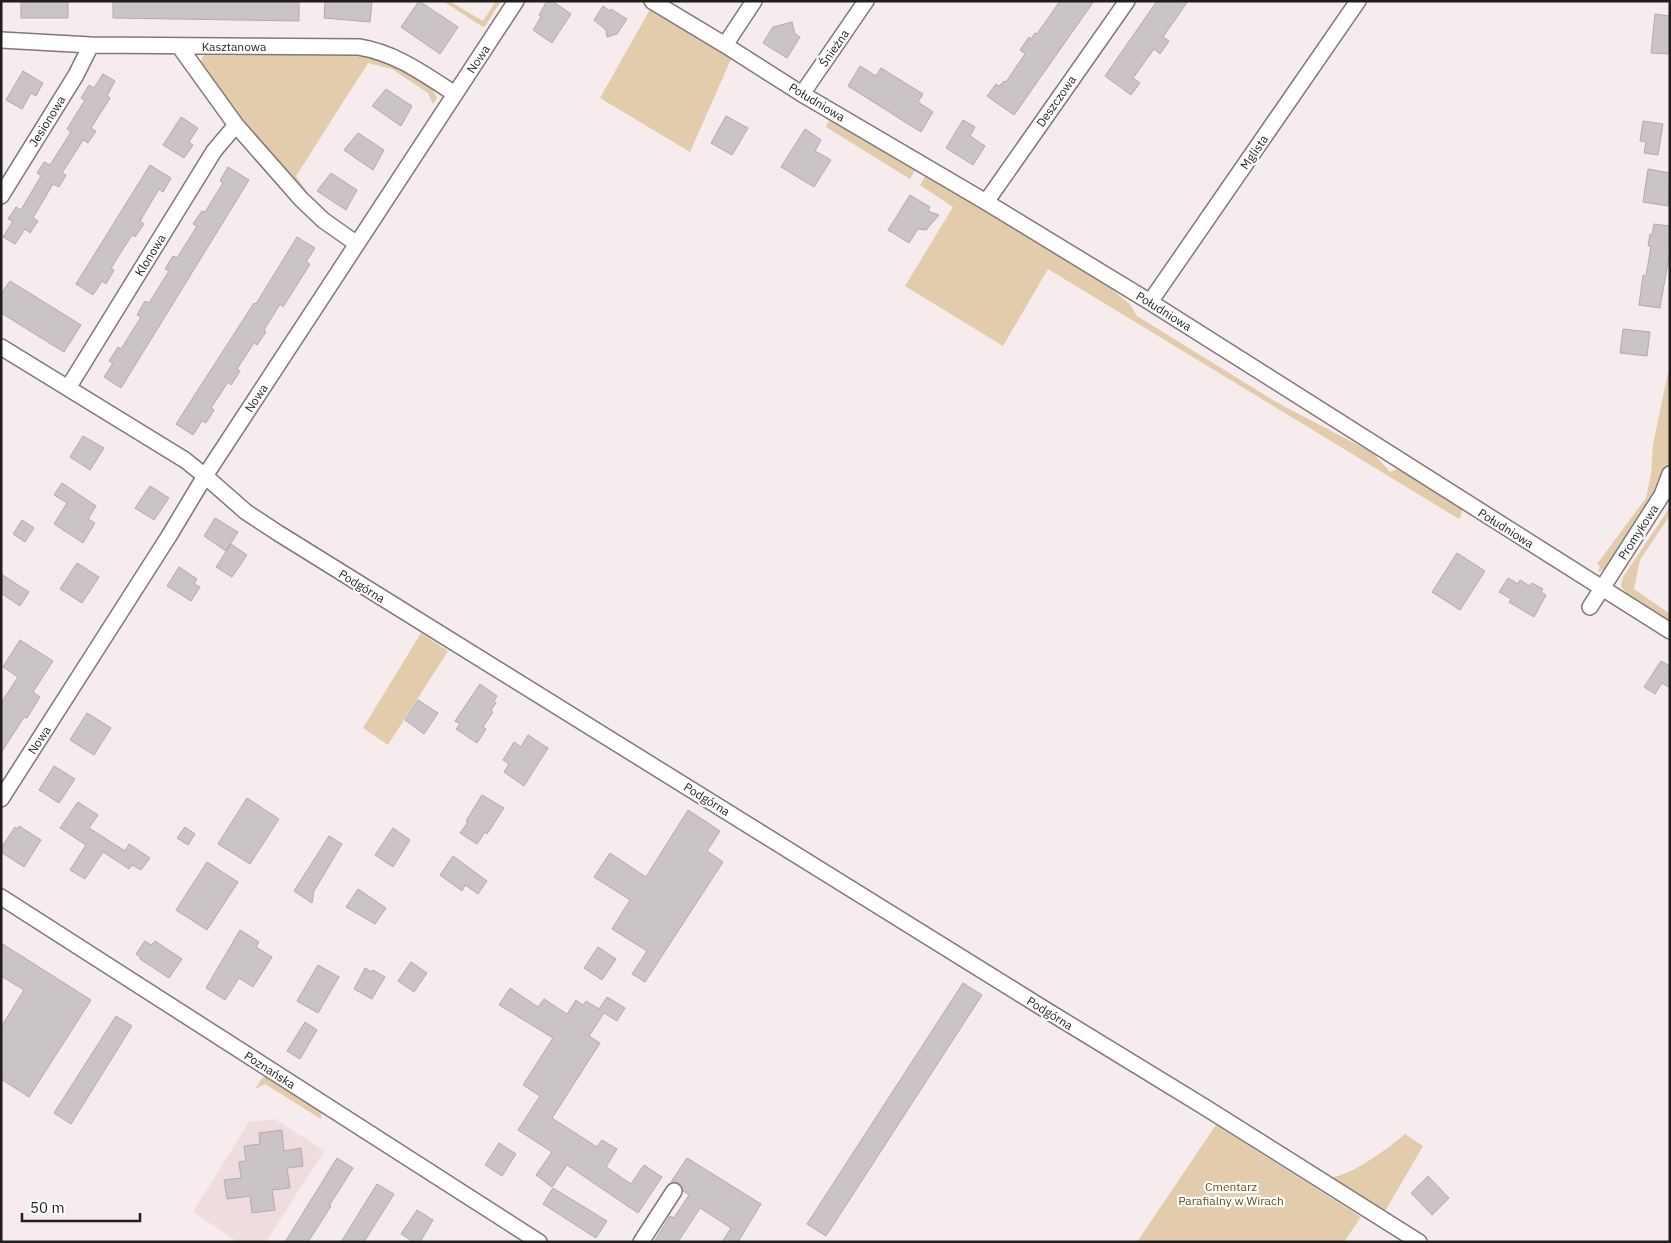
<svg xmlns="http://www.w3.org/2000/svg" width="1671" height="1243" viewBox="0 0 1671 1243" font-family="'IBM Plex Sans',sans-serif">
<rect width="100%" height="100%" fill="#f6eced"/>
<path fill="#efdcde" d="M275,1119L324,1151L266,1242H238L193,1212L249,1122Z"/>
<path fill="#e2ccab" d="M443,1H449L483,21L496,1H501L485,26L483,27Z
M652,6L732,57L690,152L600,98Z
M209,53L368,56L391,64L432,89L437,98L433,104L428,93L392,69L368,63L296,176L311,198L248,128L201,65L202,57Z
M832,120L917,167L910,179L826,127L827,123Z
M927,173L1082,266L1130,304L1137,316L1276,402L1373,453L1390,472L1400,468L1462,507L1461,516L1459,519L1048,269L1003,346L905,286L953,207L920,185Z
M1668,373H1670V457L1668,472L1608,568L1598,572L1600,566L1597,564L1646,498L1651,474L1653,444Z
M1670,507V515L1640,560L1634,589L1670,614V623L1628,597L1621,586L1623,577Z
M421,633L448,651L388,745L363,728Z
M263,1077H270L321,1111V1119L265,1084L255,1089Z
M1216,1125L1361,1217L1344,1242H1137Z
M1405,1134L1423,1146L1384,1213L1329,1177C1348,1179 1391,1146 1405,1134Z"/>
<path fill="#cac3c8" stroke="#b2aab0" d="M21,1H68V18H21Z
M113,1H299V21L113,18Z
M325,1H372L370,22L324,18Z
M419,1L458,27L440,54L401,27Z
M547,1H552L571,14L552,43L533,30L541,17L539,15Z
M1060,1H1094L1014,115L987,96L996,84L999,86L1004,81L1006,82L1025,54L1020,50L1029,37L1031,39L1035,33L1037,34Z
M1157,1H1188L1163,37L1169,41L1160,54L1154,49L1133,78L1140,83L1131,95L1105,76Z
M603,6L610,11L611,9L627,19L617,34L607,37L606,30L594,20Z
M1655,14L1670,16V54L1651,53Z
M792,22L795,34L800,37L787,58L763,43L773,27Z
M860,66L876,76L881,68L923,94L918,102L933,112L921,132L848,86Z
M23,71L43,83L36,96L31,93L22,109L6,100Z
M103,74L115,81L107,96L110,98L91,128L96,131L88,143L83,140L62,173L66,175L59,187L53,184L33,218L38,221L30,233L25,229L15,244L3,237L13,221L8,219L16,207L21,210L41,176L37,173L44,162L50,165L71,132L67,129L85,100L81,98L89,85L94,88Z
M386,89L412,106L401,126L372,106Z
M726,116L748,128L732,155L711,143Z
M181,117L198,128L189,142L193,145L184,158L163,145Z
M963,120L975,127L970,136L985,146L973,165L946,148Z
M1643,121L1663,124L1658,155L1644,153L1646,142L1640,141Z
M805,129L821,140L815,151L831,160L814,187L781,167Z
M358,133L384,150L373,170L344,150Z
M150,165L171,178L163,192L159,189L140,221L144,224L135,237L132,235L111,268L114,270L106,284L102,281L93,295L76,284Z
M228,167L249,180L121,388L104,377L113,363L109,361L118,347L121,349L141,317L137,315L145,301L149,303L169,271L165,269L173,256L177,258L197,226L193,224L202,211L205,212L223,183L220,181Z
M1648,169L1670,173L1668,206L1643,202Z
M331,173L357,190L346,210L317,191Z
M910,195L930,207L928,211L939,215L926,230L918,229L909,243L888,230Z
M1654,224L1670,226V251L1660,308L1639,305L1643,275L1646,276L1651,246H1648L1650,234L1652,235Z
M297,237L315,248L306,262L310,264L283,307L280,304L264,330L266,332L257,345L254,343L237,369L240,371L231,385L228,382L211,408L214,410L206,423L202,421L193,435L176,424L254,303L256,304Z
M10,281L81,325L64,352L1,313V294Z
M1623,329L1650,332L1647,356L1620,353Z
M83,436L104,448L90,470L70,457Z
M62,483L96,506L88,519L95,523L83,543L54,524L67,503L54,495Z
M150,486L169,498L154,520L135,508Z
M215,518L238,532L226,551L204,536Z
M22,520L34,528L25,542L13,534Z
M231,544L247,555L232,577L216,567Z
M1457,553L1485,571L1460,610L1432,592Z
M77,563L99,577L82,603L60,589Z
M179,567L197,579L194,584L200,587L191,601L167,586Z
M1,574L29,592L20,606L1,593Z
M1508,578L1518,584L1520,580L1530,586L1532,583L1543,589L1541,592L1546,595L1534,617L1509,602L1511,599L1499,592Z
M20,640L53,661L33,692L40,697L27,718L24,717L1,753V703L18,677L3,667Z
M1661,661L1670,666V688L1662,683L1655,694L1644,687Z
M480,684L497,696L494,701L496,703L491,710L493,712L483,727L486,729L477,743L456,729L460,724L455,721Z
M418,700L438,713L424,734L405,720Z
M87,713L111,728L94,755L70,740Z
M528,735L548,748L524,786L504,772L509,764L503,760L514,742L521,747Z
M54,766L75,779L59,803L39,790Z
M482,795L504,808L487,834L485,832L477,844L460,833L468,822L466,821Z
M247,798L279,819L250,864L218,844Z
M78,802L98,815L89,828L125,851L129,844L150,858L141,870L132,865L129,869L103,852L85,879L70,870L86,845L60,828Z
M688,810L720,831L707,851L723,862L645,982L632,974L647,951L612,929L630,900L594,877L610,853L646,877Z
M19,826L41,840L24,867L1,852V848L15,827L17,829Z
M185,827L195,834L188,845L177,838Z
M393,828L410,840L393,867L375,855Z
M329,836L342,844L314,891L312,903L294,891Z
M453,856L487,881L478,894L465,885L462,891L440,875Z
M207,862L238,882L207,930L176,910Z
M358,889L386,908L375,924L346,907Z
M240,930L259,942L256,947L272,957L253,987L239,978L225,1000L206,988Z
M145,941L151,945L155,941L182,959L169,978L140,959L141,958L136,954Z
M1,943L91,1000L29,1097L1,1079V1027L24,990L1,976Z
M598,947L616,959L602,980L584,968Z
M411,962L427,973L414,992L398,981Z
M318,965L339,977L318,1013L297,1001Z
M365,968L372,972L373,970L385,977L372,999L354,989Z
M963,983L982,995L826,1236L807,1224Z
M510,988L538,1007L544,999L567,1014L576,1000L583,1005L586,1001L599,1009L607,997L625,1008L617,1021L604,1013L589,1036L600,1043L552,1118L597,1147L602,1140L617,1149L606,1167L631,1184L644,1165L662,1177L638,1213L567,1165L552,1187L536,1175L552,1152L518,1130L540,1096L523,1085L553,1038L499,1005Z
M116,1016L132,1026L71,1124L54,1113Z
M305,1022L317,1030L300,1059L287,1051Z
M282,1130L284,1151L301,1148L303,1166L287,1168L290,1188L272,1190L275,1210L252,1213L250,1196L227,1199L224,1180L241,1178L239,1162L246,1161L244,1146L260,1144L259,1133Z
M499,1143L516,1154L502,1176L485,1165Z
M337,1158L353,1168L329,1206H331L308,1242H285Z
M687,1158L761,1204L738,1242H722L731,1228L700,1208L678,1242H654L670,1216L674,1218L689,1195L683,1191L679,1183L671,1182Z
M1428,1176L1449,1198L1432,1215L1411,1193Z
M377,1184L394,1194L364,1242H341Z
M553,1188L607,1221L596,1238L543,1204Z
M417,1210L433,1220L420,1242H414L401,1234Z"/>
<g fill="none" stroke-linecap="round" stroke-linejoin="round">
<g stroke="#807778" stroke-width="18">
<path id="minor" d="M652,1L725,45L802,94L986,202L1150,302L1670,631
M1,40L91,45L359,47C396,53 424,74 455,94
M725,45L754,1
M179,46L236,125L301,199L323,220L357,244
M802,94L866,1
M1,196L76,75L91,45
M986,202L1127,1
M1150,302L1358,1
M1,347L185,460L205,476L246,512L278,533L1046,1010L1203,1106L1419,1242
M68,388L214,151L236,125
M1590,607L1662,495L1670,474
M1,799L169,536L205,476L516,1
M1,897L539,1242
M641,1242L674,1191"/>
</g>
<use href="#minor" stroke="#fff" stroke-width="15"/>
</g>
<g text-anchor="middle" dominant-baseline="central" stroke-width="4.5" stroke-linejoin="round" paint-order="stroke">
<g font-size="12" fill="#201d1d" stroke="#fff">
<text x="234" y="46">Kasztanowa</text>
<text transform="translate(834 48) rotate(-55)">Śnieżna</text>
<text transform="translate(478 59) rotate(-56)">Nowa</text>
<text transform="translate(1056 101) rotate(-55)">Deszczowa</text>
<text transform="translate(817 102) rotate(31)">Południowa</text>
<text transform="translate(47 121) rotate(-58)">Jesionowa</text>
<text transform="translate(1254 152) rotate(-55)">Mglista</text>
<text transform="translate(150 255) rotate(-58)">Klonowa</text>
<text transform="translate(1164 311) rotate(32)">Południowa</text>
<text transform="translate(256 398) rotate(-57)">Nowa</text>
<text transform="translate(1506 528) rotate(32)">Południowa</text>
<text transform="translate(1638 532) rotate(-57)">Promykowa</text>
<text transform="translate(362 586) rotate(32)">Podgórna</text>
<text transform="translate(39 740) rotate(-57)">Nowa</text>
<text transform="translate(707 799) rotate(32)">Podgórna</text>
<text transform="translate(1050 1013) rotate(32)">Podgórna</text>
<text transform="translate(270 1070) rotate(33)">Poznańska</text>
</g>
<g font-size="12" fill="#684c17" stroke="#fff">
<text x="1231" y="1186">Cmentarz<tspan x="1231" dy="14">Parafialny w Wirach</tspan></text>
</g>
</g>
<rect width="1671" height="1243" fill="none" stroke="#201d1d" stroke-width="5"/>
<path d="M22 1213v8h118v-8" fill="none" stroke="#201d1d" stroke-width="2.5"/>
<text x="30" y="1213" font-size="15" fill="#201d1d" stroke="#ffffff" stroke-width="4" paint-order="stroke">50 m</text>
</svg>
